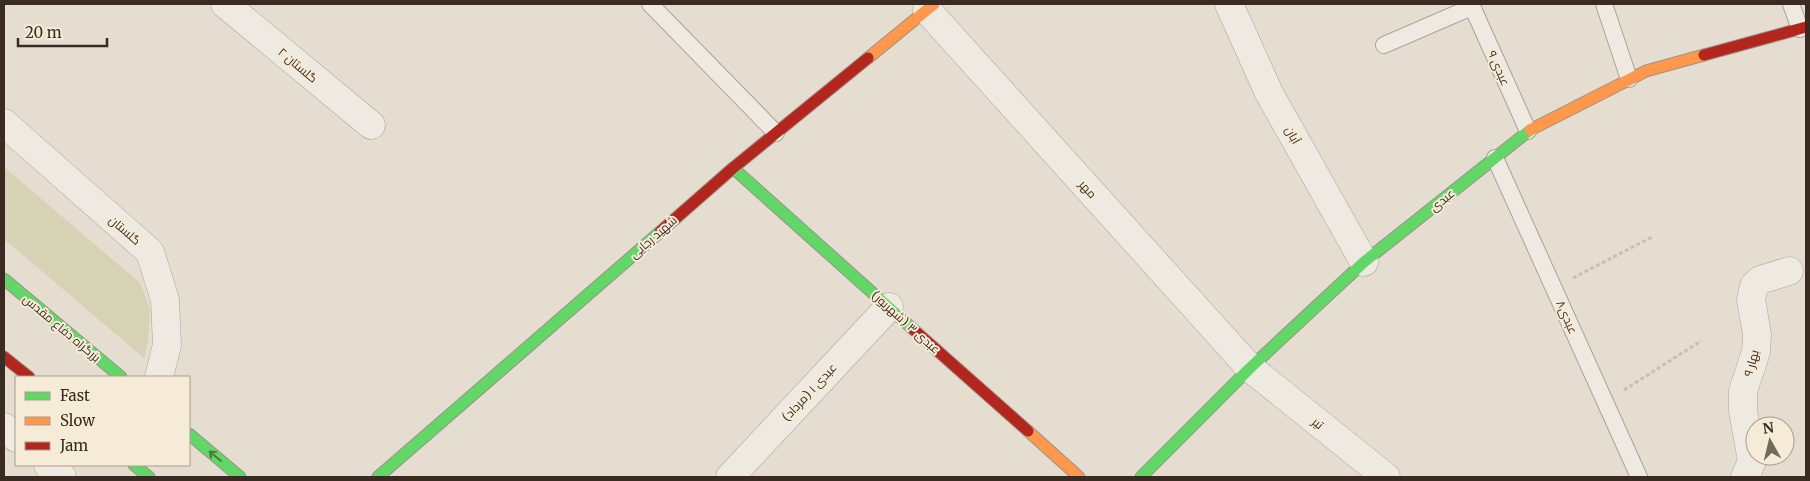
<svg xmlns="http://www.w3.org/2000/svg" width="1810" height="481" viewBox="0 0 1810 481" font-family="Merriweather,Cairo,serif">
<rect width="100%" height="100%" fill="#e5ddd0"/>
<path fill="#d5d3b3" d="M4,167L140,283L150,309L148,342L144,358L4,239Z"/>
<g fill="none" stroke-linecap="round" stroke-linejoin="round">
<g stroke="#aaa399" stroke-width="18">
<path id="lane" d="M650,4L776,133
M1471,4L1528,131
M1604,4L1629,79
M1791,4L1800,29
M1384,45L1472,7
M1495,158L1639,477"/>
</g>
<g stroke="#aaa399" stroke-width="29">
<path id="street" d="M225,4L371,125
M1229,4L1269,93L1364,262
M927,10L1250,368L1386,477
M4,123L150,252L165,300L167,345L159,377
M4,427L16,438
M48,465L62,477
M730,477L889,307
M1745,477L1752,461L1743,411V391L1756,352L1757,334L1751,300L1754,286L1760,280L1789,271"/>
</g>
<g stroke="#9a9288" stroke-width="13">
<path id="fast" d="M733,168L914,330
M4,279L121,377
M189,434L240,477
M134,465L149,477
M378,477L660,232
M1141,477L1250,368L1364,262L1530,130"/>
</g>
<g stroke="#9a9288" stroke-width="13">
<path id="slow" d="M868,58L934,4
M1530,130L1646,71L1704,55
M1028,431L1079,477"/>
</g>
<g stroke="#9a9288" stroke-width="13">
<path id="jam" d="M1704,55L1806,27
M660,232L733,168L868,58
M914,330L1028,431
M4,357L29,377"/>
</g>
<path stroke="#c6c0b8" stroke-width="3" stroke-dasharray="4 2.5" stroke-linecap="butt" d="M1573,278L1652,237
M1624,390L1701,341"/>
<use href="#lane" stroke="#eee9e1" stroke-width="16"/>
<use href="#street" stroke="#eee9e1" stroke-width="28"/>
<use href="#fast" stroke="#63d668" stroke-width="11"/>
<use href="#slow" stroke="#ff974d" stroke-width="11"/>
<use href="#jam" stroke="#b3261e" stroke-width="11"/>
</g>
<defs><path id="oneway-shaft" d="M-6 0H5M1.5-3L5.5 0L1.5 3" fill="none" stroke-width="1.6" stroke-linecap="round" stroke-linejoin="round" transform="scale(1.25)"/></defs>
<use stroke="#4c7841" href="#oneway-shaft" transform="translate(215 456) rotate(-140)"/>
<g text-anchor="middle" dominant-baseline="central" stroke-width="4" stroke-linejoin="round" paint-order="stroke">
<g font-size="12" fill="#392b21" stroke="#f5ebd7">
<text transform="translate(298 65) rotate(40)">گلستان ۲</text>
<text transform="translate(1499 68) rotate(66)">عبدی ۹</text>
<text transform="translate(1293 135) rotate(61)">آبان</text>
<text transform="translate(1088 189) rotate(48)">مهر</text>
<text transform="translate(1442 200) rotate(-39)">عبدی</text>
<text transform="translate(125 230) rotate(41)">گلستان</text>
<text transform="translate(653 237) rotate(-41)">شهید رجایی</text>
<text transform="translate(1567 317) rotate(66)">عبدی۸</text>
<text transform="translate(906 322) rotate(42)">عبدی ۳ (شهریور)</text>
<text transform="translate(62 328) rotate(40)">بزرگراه دفاع مقدس</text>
<text transform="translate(1751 363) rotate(-75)">بهار ۹</text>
<text transform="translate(809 392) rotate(-47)">عبدی ۱ (مرداد)</text>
<text transform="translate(1318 423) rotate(39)">تیر</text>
</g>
</g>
<rect width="1810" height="481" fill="none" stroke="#392b21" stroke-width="10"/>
<rect x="15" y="376" width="175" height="90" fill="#f5ebd7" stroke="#aa9e8e"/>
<rect x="25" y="392" width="25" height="8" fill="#63d668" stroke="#aa9e8e"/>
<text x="60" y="401" font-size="15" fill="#392b21">Fast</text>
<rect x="25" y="417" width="25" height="8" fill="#ff974d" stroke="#aa9e8e"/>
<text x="60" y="426" font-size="15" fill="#392b21">Slow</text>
<rect x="25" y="442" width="25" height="8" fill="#b3261e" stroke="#aa9e8e"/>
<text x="60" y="451" font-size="15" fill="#392b21">Jam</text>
<g transform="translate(1770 441) rotate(352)"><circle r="24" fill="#f5ebd7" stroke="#aa9e8e"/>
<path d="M0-4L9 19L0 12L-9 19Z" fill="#75695e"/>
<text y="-8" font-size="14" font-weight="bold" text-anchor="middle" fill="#392b21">N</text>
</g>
<path d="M18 38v8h89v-8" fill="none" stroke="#392b21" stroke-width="2.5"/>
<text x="25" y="38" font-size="15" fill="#392b21" stroke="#f5ebd7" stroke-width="4" paint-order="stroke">20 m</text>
</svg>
